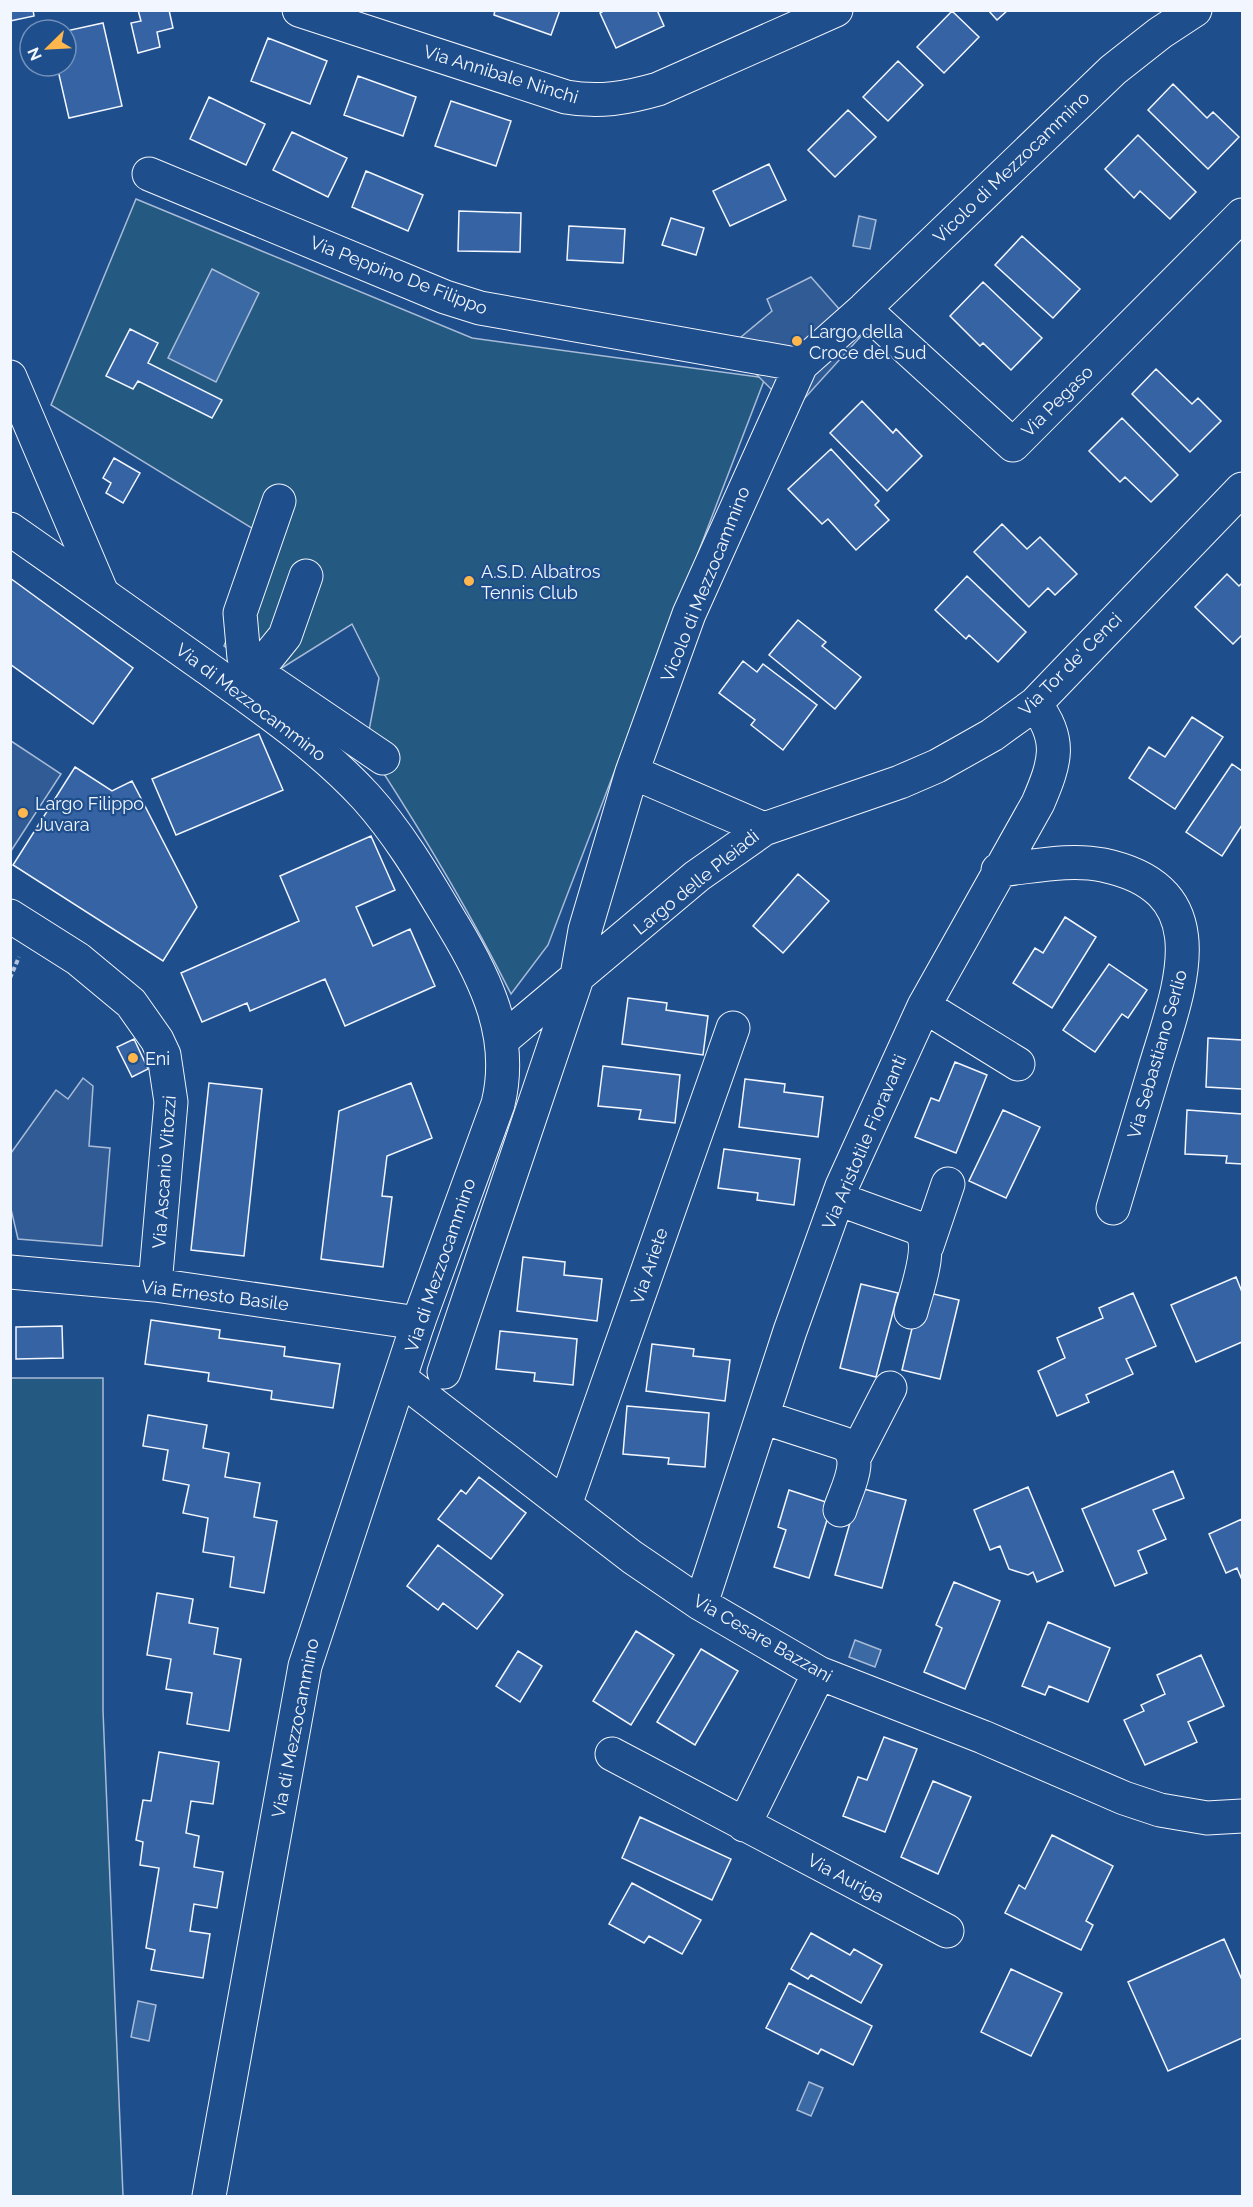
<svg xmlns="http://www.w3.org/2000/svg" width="1253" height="2207" viewBox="0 0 1253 2207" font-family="Raleway,sans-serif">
<rect width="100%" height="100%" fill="#1f4e8c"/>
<path fill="#245a82" stroke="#a8bbd7" stroke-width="1.5" d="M136,199L472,338L765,378L548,945L511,994C468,908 419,827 366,746L379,678L352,624L269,676L224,646L268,538L51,405Z
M11,1378H103V1711L123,2196H11Z"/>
<path fill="#305b95" stroke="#a8bbd7" stroke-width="1.5" d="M811,277L862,335L793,411L729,347L772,311L767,299Z
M11,741L61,774L11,851Z
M83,1078L93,1086L89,1146L110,1148L102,1246L18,1239L11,1209V1153L56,1090L68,1099Z"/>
<path fill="#3b69a3" stroke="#a8bbd7" stroke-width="1.5" d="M859,216L876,220L870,249L853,246Z
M212,269L259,293L216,382L168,358Z
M855,1640L881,1650L875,1667L849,1657Z
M138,2001L156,2005L149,2041L131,2037Z
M809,2082L823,2088L811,2116L797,2110Z"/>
<path fill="#3563a3" stroke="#f2f6ff" stroke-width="1.5" d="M10,10H33L34,16L10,21Z
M138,10H169L173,28L157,32L160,47L138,53L131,23L141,21Z
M495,10H560L551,35L494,15Z
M605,10H657L664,26L616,48L600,13Z
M988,10H1008L997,20Z
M952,11L979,37L944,73L917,47Z
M103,23L122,106L69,118L57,66H66V31Z
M268,38L327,61L310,104L251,81Z
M898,61L923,85L888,121L863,97Z
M358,76L416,97L403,136L344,115Z
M1173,84L1207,118L1213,112L1239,137L1208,169L1148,110Z
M209,97L265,124L246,165L190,139Z
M451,101L511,121L496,166L435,146Z
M848,110L876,137L835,177L808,150Z
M292,132L347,158L328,197L273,170Z
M1138,135L1196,192L1170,219L1140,191L1134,198L1105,169Z
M769,164L786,200L730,226L713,191Z
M366,171L423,195L408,231L352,207Z
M459,211L521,213L520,252L458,251Z
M671,218L704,228L696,255L662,245Z
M569,226L625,229L623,263L567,260Z
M1022,236L1080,289L1053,318L995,265Z
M983,282L1042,338L1011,370L983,343L980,346L950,316Z
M130,329L158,343L148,363L222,400L212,418L138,381L133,389L106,376Z
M1156,369L1192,404L1198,398L1221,421L1190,452L1132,394Z
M862,401L893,433L896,429L922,456L887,491L830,433Z
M1122,418L1178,475L1151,502L1125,477L1120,482L1089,451Z
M831,449L879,501L875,505L889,520L856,550L828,519L822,524L788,489Z
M114,458L140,473L123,503L106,493L111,483L103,478Z
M1002,524L1027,549L1040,537L1077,574L1055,595L1048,588L1029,607L974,552Z
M1227,574L1239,586L1242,583V635L1233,644L1195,607Z
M967,576L1026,632L998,662L969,635L966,639L935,610Z
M10,578L133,668L93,724L10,664Z
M798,620L826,642L822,646L861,677L835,709L769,655Z
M743,661L757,672L763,664L817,705L783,750L751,725L755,720L719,693Z
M1192,717L1223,737L1175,809L1129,778L1149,747L1165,757Z
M259,734L283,790L176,835L152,779Z
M1232,764L1242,771V825L1222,856L1186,832Z
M75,767L112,791L132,781L197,907L163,961L13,865Z
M371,836L395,890L356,907L373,946L410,929L435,986L345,1026L325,979L250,1011L247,1003L202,1022L181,973L299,921L280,876Z
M798,874L829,901L783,953L753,926Z
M1065,917L1096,937L1052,1008L1013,983L1035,948L1043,953Z
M1109,964L1147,990L1128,1018L1122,1014L1095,1052L1063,1030Z
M628,998L667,1003L666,1010L708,1016L703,1055L622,1044Z
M1208,1038L1242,1040V1089L1206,1087Z
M134,1039L148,1069L132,1077L117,1047Z
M955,1062L987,1075L956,1153L915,1137L931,1098L939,1101Z
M603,1066L680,1075L675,1123L639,1119L641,1110L598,1106Z
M745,1079L785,1084L784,1092L823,1097L818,1137L739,1127Z
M209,1083L262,1089L244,1256L191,1250Z
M411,1083L432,1138L387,1156L382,1196L392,1197L383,1267L321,1259L339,1111Z
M1003,1110L1040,1127L1006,1198L969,1181Z
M1187,1110L1242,1114V1164L1226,1163L1227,1156L1185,1154Z
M724,1149L800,1159L794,1205L757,1200L758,1193L718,1188Z
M523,1257L565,1262L564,1275L602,1279L597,1321L517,1311Z
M1236,1277L1242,1292V1342L1196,1362L1171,1305Z
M861,1284L898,1293L876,1377L840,1368Z
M921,1291L959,1300L940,1379L902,1370Z
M1133,1293L1156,1346L1126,1359L1133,1374L1086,1395L1089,1402L1057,1416L1038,1371L1065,1358L1057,1338L1103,1318L1099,1308Z
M151,1320L220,1330L219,1338L285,1347L284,1356L340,1364L333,1408L271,1399L272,1391L208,1381L209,1373L145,1364Z
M62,1326L63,1358L16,1359V1327Z
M500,1331L577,1339L573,1385L534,1381L535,1373L496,1369Z
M652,1344L694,1349L693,1356L730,1360L725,1401L646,1391Z
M627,1406L709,1413L705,1467L668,1464L669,1458L623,1454Z
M148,1415L207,1425L203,1448L229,1453L225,1477L260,1483L254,1517L277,1521L264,1593L230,1587L234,1557L203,1552L208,1518L183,1513L189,1485L163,1480L168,1450L143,1446Z
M1173,1471L1184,1498L1153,1510L1166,1539L1138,1551L1147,1573L1115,1586L1082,1509Z
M479,1477L526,1513L491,1559L438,1519L461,1490L466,1494Z
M1028,1487L1063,1571L1037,1582L1033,1572L1028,1575L1009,1569L1000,1546L990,1550L974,1510Z
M860,1488L906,1500L882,1588L835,1575Z
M789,1490L832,1504L809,1578L774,1567L786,1530L778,1527Z
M1242,1519V1580L1237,1568L1226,1573L1209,1534Z
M438,1545L503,1595L477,1629L443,1603L438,1610L407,1586Z
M954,1582L1000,1601L965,1689L924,1672L942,1628L936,1625Z
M157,1593L193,1599L189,1623L218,1628L214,1654L241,1659L229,1731L187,1724L192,1693L166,1689L171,1659L147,1655Z
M1048,1622L1110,1648L1088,1702L1049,1686L1045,1695L1022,1686Z
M636,1631L674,1655L631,1725L593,1701Z
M701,1649L738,1671L695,1745L657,1722Z
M518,1651L542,1666L520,1702L496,1686Z
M1201,1655L1224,1706L1188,1722L1197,1742L1145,1765L1124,1720L1144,1711L1141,1705L1165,1694L1157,1675Z
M884,1737L917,1749L885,1832L843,1816L858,1777L867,1780Z
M159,1752L219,1762L213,1804L191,1801L186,1833L199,1836L194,1867L223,1872L217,1908L194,1904L190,1931L210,1934L203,1978L151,1970L155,1950L146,1948L159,1868L140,1865L143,1842L136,1840L143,1800L151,1801Z
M933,1781L971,1797L938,1874L901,1857Z
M640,1817L731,1859L712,1900L622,1858Z
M1052,1835L1113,1866L1086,1921L1093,1925L1081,1950L1005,1913L1019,1885L1025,1889Z
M632,1883L701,1920L682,1954L649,1936L644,1943L609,1924Z
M811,1933L850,1955L854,1949L882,1965L861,2003L811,1975L808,1979L791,1969Z
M1224,1939L1242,1980V2038L1168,2071L1128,1982Z
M1011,1969L1062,1993L1031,2056L981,2032Z
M789,1983L872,2026L853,2065L821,2049L818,2054L766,2028Z"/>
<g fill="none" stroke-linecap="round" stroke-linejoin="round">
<g stroke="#f2f6ff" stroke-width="35">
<path id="minor" d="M299,10L566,97C599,103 627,98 658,89L836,10
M149,174L445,297L480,308L801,365
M864,309L1013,445L1242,215
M10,377L102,593
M279,501L240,613L244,658L256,672L383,758
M243,688L285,636L306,576
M632,772L764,829
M998,870C1032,867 1069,858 1103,865C1221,890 1179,988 1155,1068C1141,1115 1127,1161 1113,1208
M10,916L78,959L131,1003L157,1040L164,1055L171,1102L155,1285
M924,1006L1018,1064
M502,1040L697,876L764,829L900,782L937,766L992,735L1035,704L1242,489
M838,1199L918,1228C935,1243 916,1292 911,1312
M927,1246L948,1184
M10,1272L155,1285L418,1323
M444,1372L576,981L585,930L632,772L689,614L801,365L864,309L1113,70L1160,33L1195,10
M401,1379L632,1557L701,1604L819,1673L983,1737L1124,1798L1160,1810L1207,1818L1242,1816
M762,1417L842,1443C867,1456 846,1490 840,1510
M855,1456L890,1388
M565,1505L733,1028
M701,1604L790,1331L842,1186L924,1006L1038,803C1055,763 1063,740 1035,704
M612,1754L947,1931
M744,1825L819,1673"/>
</g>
<g stroke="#f2f6ff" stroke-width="35">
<path id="major" d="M10,529C76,575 142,622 207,668C263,708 320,747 366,797C401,836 426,880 453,925C487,981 514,1038 498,1104L418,1323L305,1666L209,2196"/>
</g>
<path stroke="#b3c4dc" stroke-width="4" stroke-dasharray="4.5 3" stroke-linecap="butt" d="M10,978L19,957"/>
<use href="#minor" stroke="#1f4e8c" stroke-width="33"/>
<use href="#major" stroke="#1f4e8c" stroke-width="33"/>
</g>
<g fill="#ffb74d" stroke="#1f4e8c" stroke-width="2">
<circle cx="797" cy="341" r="6"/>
<circle cx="469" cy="581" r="6"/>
<circle cx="23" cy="813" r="6"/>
<circle cx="133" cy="1058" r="6"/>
</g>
<g text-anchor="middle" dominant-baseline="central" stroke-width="4.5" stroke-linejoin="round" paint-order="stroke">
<g font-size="18" fill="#f2f6ff" stroke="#1f4e8c">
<text transform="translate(501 74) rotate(17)">Via Annibale Ninchi</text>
<text transform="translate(1011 167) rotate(-44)">Vicolo di Mezzocammino</text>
<text transform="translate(399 275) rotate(21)">Via Peppino De Filippo</text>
<text transform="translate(1057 401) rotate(-45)">Via Pegaso</text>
<text transform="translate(705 584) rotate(-68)">Vicolo di Mezzocammino</text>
<text transform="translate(1070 664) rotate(-45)">Via Tor de' Cenci</text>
<text transform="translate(251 702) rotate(37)">Via di Mezzocammino</text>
<text transform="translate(696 882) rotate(-39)">Largo delle Pleiadi</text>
<text transform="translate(1157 1054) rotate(-74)">Via Sebastiano Serlio</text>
<text transform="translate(864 1142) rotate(-67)">Via Aristotile Fioravanti</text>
<text transform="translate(164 1172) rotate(-86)">Via Ascanio Vitozzi</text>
<text transform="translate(440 1265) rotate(-71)">Via di Mezzocammino</text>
<text transform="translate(649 1266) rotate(-71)">Via Ariete</text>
<text transform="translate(215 1295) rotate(7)">Via Ernesto Basile</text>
<text transform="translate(763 1638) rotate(30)">Via Cesare Bazzani</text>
<text transform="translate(295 1728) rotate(-79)">Via di Mezzocammino</text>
<text transform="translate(846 1878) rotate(28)">Via Auriga</text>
</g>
<g font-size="18" fill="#f2f6ff" stroke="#1f4e8c" text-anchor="start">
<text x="809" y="331">Largo della<tspan x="809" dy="21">Croce del Sud</tspan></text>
<text x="481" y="571">A.S.D. Albatros<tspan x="481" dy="21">Tennis Club</tspan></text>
<text x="35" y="803">Largo Filippo<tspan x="35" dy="21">Juvara</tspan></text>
<text x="145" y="1058">Eni</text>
</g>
</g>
<rect width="1253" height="2207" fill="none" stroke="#f2f6ff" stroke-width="24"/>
<g transform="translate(48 48) rotate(246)"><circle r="28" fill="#1f4e8c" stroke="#7391ba" stroke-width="1.5"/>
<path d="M0-4.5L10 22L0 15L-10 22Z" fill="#ffb74d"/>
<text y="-9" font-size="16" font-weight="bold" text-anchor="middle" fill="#f2f6ff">N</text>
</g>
</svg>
